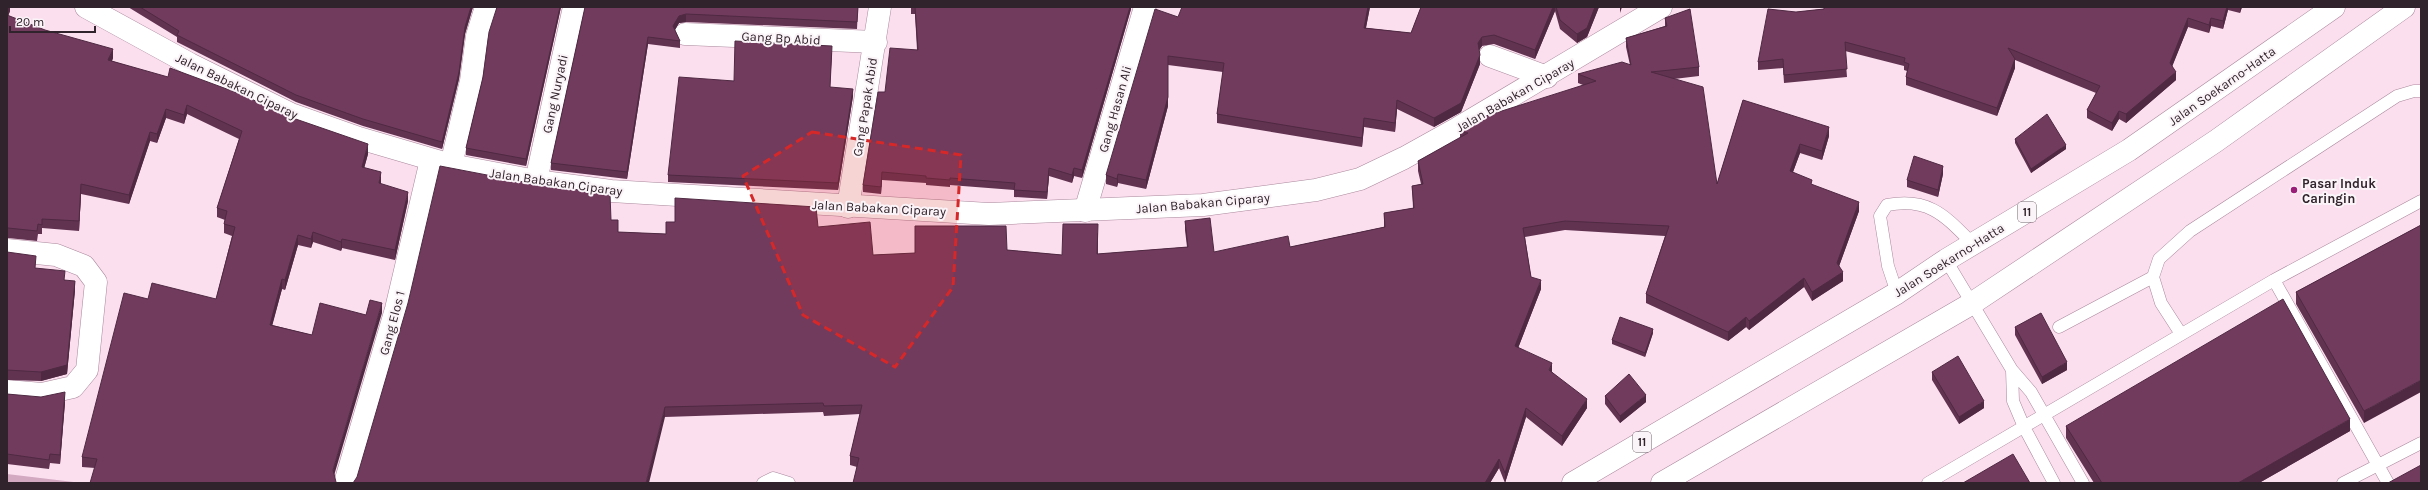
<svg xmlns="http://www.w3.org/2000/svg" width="2428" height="490" viewBox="0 0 2428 490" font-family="Karla,sans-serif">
<rect width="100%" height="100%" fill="#fcdfef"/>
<path fill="#d3a9c2" d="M7,474L82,483H7Z"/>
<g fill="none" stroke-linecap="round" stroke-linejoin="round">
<g stroke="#a9889c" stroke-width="13">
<path id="service" d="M1946,260L2012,370L2031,392L2083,483
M2274,280L2388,483
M1897,293L1888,266L1880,216L1887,205C1930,197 1946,217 1973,244
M2059,327L2153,277
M2181,334L2161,303L2153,277L2159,259L2190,231L2397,96L2414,91H2421
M2012,370L2013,401L2024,427L2054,483
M763,483L773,478L789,483
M1928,483L2274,280L2421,201
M2343,483L2421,443"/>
</g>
<g stroke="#a9889c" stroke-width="23">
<path id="minor" d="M685,34L876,42
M1490,56L1547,77
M451,165L471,81L477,36L486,7
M536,181L574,7
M848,207L880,7
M1085,211L1145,7
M7,250L56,255L84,266L96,282L87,370L73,387L42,394L7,391
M345,483L396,309L431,160"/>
</g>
<g stroke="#a9889c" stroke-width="23">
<path id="tertiary" d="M86,7L190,64L291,114L359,138L451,165L536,181L611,191L989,214L1203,205L1316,190L1360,179L1404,158L1458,128L1661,7"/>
</g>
<g stroke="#a9889c" stroke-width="23">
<path id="trunk" d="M1573,483L1897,293L1946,260L2129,150L2334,7
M1662,483L1971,304L2216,141L2404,7"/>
</g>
<use href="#service" stroke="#fff" stroke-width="12"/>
<use href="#minor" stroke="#fff" stroke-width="22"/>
<use href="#tertiary" stroke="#fff" stroke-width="22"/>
<use href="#trunk" stroke="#fff" stroke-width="22"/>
</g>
<path fill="#613351" d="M7,7H10V11L8,16L113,58L112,61L287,116L368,154L364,168L381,182V184L408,201L395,260L342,248L341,251L313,242L311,248L298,245L285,290L282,289L272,325L312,335L366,315L382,313L95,468L82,467V457L148,299H216L232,236L224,233V224L225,220L217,217V208L239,139L187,114L184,124L166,118L157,143L150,141L129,204L81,194L79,231L42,228V234H38L37,241L8,238H7Z
M128,7H473L465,34L459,79L442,149L363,126L296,102L177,42V37Z
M497,7H561L526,166L466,155V148L483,77Z
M585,7H858L857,29L686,22L679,23L675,30L680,41V48L648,44L627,179L551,170V163Z
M911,7H1131V9L1082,178L1074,176L1072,183L1049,176L1047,199L1014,197V190L950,185V187L926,185V183L882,180L881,194L863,192V185L885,92L917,50L915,14H911Z
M1370,7L1366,28L1411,33L1421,7H1599L1587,37L1577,43L1560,29L1555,11L1535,59L1494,44L1482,46L1479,50L1480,64L1461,112L1434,127L1397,109L1395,132L1364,127L1362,147L1217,123V114L1223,72L1168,65V106L1146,189L1118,183L1117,187L1106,184V175L1178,17Z
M1824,7H2242L2240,13L2228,10L2223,29L2211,26L2209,33L2188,27L2172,66L2176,80L2126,123L2119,119L2112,131L2087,118V110L2096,93L2015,60V68L1997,116L1906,85V77L1907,71L1904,70V66L1845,51L1847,77L1784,83L1783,68L1758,70V62L1796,12L1824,9Z
M1665,18L1699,67V76L1674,79L1717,184L1743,100L1829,136L1822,160L1800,153L1793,172L1812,185L1859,211L1839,266L1843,281L1812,301L1804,287L1749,330L1746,327L1728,341L1646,303V294L1665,236L1565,230L1525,237L1531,277L1541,289L1518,348L1552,372L1587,408L1562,446L1526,417L1505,483L1499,468L1490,483H853L857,467L850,465V456L860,414L824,416L823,412L665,417L611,220L618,232L666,234L818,227L873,255L1007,250L1062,255L1098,233V254L1187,247L1185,230V221L1214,252L1290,247L1384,227V213L1413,208L1412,186L1421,184L1418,171V161L1460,138V132L1583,85L1578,83V74L1630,65L1626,47V38L1665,26Z
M832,53L830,87L853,96L838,190L668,182V175L734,81Z
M2015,139L2066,149L2031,173L2015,143Z
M1943,174L1938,197L1907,187V180Z
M2421,225L2364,423L2296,304V292Z
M7,252L35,268L65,280L75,290L67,374L41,381L7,380Z
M2015,327L2067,370L2042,384L2015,335Z
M1653,333L1645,357L1612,344V340Z
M1932,372L1984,408L1959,424L1932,380Z
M7,394L65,402L60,464L50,463L49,469L7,464Z
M1605,396L1646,402L1620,423L1605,404Z
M2066,426L2350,431L2259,483H2094L2066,438Z"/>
<path fill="#4f2942" d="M8,7H10V11L7,19V10Z
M471,7H473L465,34L459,79L442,149V142L465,27Z
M560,7H561L526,166V159Z
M1130,7H1131V9L1082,178V170Z
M1368,7H1370L1364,37V28Z
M1553,7H1555V11L1535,59V50Z
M1595,7H1599L1587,37L1577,43V34Z
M1620,7H1622L1620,13Z
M2227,7H2228V10L2223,29V21Z
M2240,7H2242L2240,13Z
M686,14V22L679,23L673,33V26L679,16Z
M2188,18V27L2170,72V63Z
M2211,18V26L2209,33V25Z
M648,37V44L627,179V172Z
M1482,37V46L1478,52V43Z
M113,49V58L108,69V60Z
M1480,55V64L1461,112L1434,127V118Z
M1168,56V106L1146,189V180Z
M2015,59V68L1997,116V108Z
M2176,72V80L2126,123V114Z
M853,89V96L838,190V183Z
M1397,100V109L1395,132V123Z
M187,105V114L184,124V115Z
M166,109V118L157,143V134Z
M2119,111V119L2112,131V123Z
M1364,118V127L1362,147V138Z
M1829,127V136L1822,160V151Z
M150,132V141L129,204V195Z
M368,144V154L362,176V167Z
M1800,144V153L1790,180V171Z
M2066,145V149L2031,173V169Z
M1943,166V174L1938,197V190Z
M1049,168V176L1047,199V192Z
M1074,168V176L1072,183V175Z
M381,172V182L379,193V183Z
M882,172V180L881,194V187Z
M1118,174V183L1117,187V179Z
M81,184V194L79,231V221Z
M408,192V201L395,260V250Z
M1859,202V211L1837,272V263Z
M8,228V238H7V229Z
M313,232V242L311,248V239Z
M298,235V245L285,290V280Z
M342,239V248L341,251V242Z
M1843,272V281L1812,301V292Z
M1804,278V287L1749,330V321Z
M282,279V289L270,334V325Z
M1541,280V289L1515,356V346Z
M75,281V290L67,374L41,381V372Z
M382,303V313L333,479V470Z
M1746,317V327L1728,341V332Z
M1653,329V333L1645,357V353Z
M2067,362V370L2042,384V377Z
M1552,363V373L1549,370Z
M2421,380V392L2364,423V411Z
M65,392V402L60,464V455Z
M1646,395V402L1620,423V416Z
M1587,399V408L1562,446V436Z
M1984,401V408L1959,424V417Z
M665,407V417L649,483H646Z
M1526,408V417L1505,483V473Z
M2350,419V431L2259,483H2238Z
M1499,459V468L1490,483H1485Z"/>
<path fill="#713b5e" stroke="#4f2942" d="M140,7H471L465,27L459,72L442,142L363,119L296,95L177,35L179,31Z
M497,7H560L526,159L466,148L483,77L489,32Z
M585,7H858L857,22L686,14L679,16L673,26L680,41L648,37L627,172L551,163Z
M915,7H1130L1082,170L1074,168L1072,175L1049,168L1047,192L1014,190L1015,183L950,178V180L926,178V176L882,172L881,187L863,185L878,92H885L890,48L918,50Z
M1182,7H1368L1364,28L1411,33L1421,7H1553L1535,50L1494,35L1482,37L1478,43L1480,55L1461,103L1434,118L1397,100L1395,123L1364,118L1362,138L1217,114L1224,63L1168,56V97L1146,180L1118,174L1117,179L1106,175L1155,9L1178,17Z
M1556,7H1595L1587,28L1577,34L1560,20Z
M1824,7H2227L2223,21L2211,18L2209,25L2188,18L2170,63L2176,72L2126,114L2119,111L2112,123L2087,110L2100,86L2008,48L2015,59L1997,108L1906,77L1909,64L1904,62L1905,58L1845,42L1847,69L1784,75L1783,59L1758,62L1768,9L1796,12L1824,9Z
M1690,9L1699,67L1651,72L1703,87L1717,184L1743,100L1829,127L1822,151L1800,144L1790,171L1812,180L1811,184L1859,202L1837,263L1843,272L1812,292L1804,278L1749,321L1746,317L1728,332L1646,294L1669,226L1565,221L1523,228L1531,277L1541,280L1515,346L1552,363L1549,370L1587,399L1562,436L1526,408L1505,473L1499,459L1485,483H853L859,458L850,456L862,405L824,406L823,403L665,407L646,483H353L357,477L408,303L440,166L534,184L610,194L611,220H618V232L666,234V222H675V198L816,207L818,227L870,222L873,255L915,253V226H1006L1007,250L1062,255L1063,224H1098L1097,254L1188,247L1185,221L1210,218L1214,252L1288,236L1290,247L1385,227L1384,213L1414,208L1412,186L1423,184L1418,161L1468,133L1460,132L1486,116L1596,81L1578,74L1622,62L1631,65L1626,38L1667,26L1665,18Z
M7,15L45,30L113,49L108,60L168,77L170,68L243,95L287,116L368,144L362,167L381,172L379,183L408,192L395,250L342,239L341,242L313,232L311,239L298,235L285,280L282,279L270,325L312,335L320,303L366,315L370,300L382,303L333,470L336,482L337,483H90L97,459L82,457L124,293L148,299L152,283L216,299L235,227L224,224L227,211L217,208L242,131L187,105L184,115L166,109L157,134L150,132L129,195L81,184L79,221L42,219V225L38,224L37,231L8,228L7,229Z
M735,41L832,46L830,87L853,89L838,183L668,175L679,77L734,81Z
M2047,114L2066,145L2031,169L2015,139Z
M1914,156L1943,166L1938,190L1907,180Z
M2421,225V380L2364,411L2296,292Z
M7,252L36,256L35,268L65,271L64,280L75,281L67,365L41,372L7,370Z
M2283,299L2350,419L2238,483H2102L2066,426Z
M2041,313L2067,362L2042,377L2015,327Z
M1620,317L1653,329L1645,353L1612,340Z
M1958,356L1984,401L1959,417L1932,372Z
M1629,374L1646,395L1620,416L1605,396Z
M65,392L60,455L50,454L49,460L7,454V394L41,397Z
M2013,454L2030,483H1963Z
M2421,465V483H2388Z"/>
<path fill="#d62828" fill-opacity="0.2" stroke="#d62828" stroke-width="3" stroke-dasharray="8 5" stroke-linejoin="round" d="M812,132L961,155L953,287L895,367L803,315L743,176Z"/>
<circle fill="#9a1e77" stroke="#faf3f7" stroke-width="1.5" cx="2294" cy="190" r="4"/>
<g text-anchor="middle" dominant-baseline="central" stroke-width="4" stroke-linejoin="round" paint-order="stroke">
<g fill="#faf3f7" stroke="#6d6168" stroke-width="1">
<rect x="2018" y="202" width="18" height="20" rx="3"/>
<rect x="1633" y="432" width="18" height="20" rx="3"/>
</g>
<g font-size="12" font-weight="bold" fill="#31232b">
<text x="2027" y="212">11</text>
<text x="1642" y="442">11</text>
</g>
<g font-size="13" fill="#31232b" stroke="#faf3f7">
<text transform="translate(781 38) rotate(3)">Gang Bp Abid</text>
<text transform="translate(237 86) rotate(26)">Jalan Babakan Ciparay</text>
<text transform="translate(2222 86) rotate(-35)">Jalan Soekarno-Hatta</text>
<text transform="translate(555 94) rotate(-78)">Gang Nuryadi</text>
<text transform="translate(1515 95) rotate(-30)">Jalan Babakan Ciparay</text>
<text transform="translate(865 107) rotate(-81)">Gang Papak Abid</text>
<text transform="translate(1115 109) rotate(-74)">Gang Hasan Ali</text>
<text transform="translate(556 182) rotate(8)">Jalan Babakan Ciparay</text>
<text transform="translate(1203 203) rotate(-5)">Jalan Babakan Ciparay</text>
<text transform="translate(879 208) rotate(3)">Jalan Babakan Ciparay</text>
<text transform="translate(1949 260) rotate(-32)">Jalan Soekarno-Hatta</text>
<text transform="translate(392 323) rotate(-75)">Gang Elos 1</text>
</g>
<g font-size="13" font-weight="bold" fill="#31232b" stroke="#faf3f7" text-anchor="start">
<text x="2302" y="183">Pasar Induk<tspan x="2302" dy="15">Caringin</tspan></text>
</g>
</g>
<rect width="2428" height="490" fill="none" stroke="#31232b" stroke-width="16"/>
<path d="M10 26v6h85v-6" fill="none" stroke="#31232b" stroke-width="2"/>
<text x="16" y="26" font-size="12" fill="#31232b" stroke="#faf3f7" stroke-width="3" paint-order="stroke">20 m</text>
</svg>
